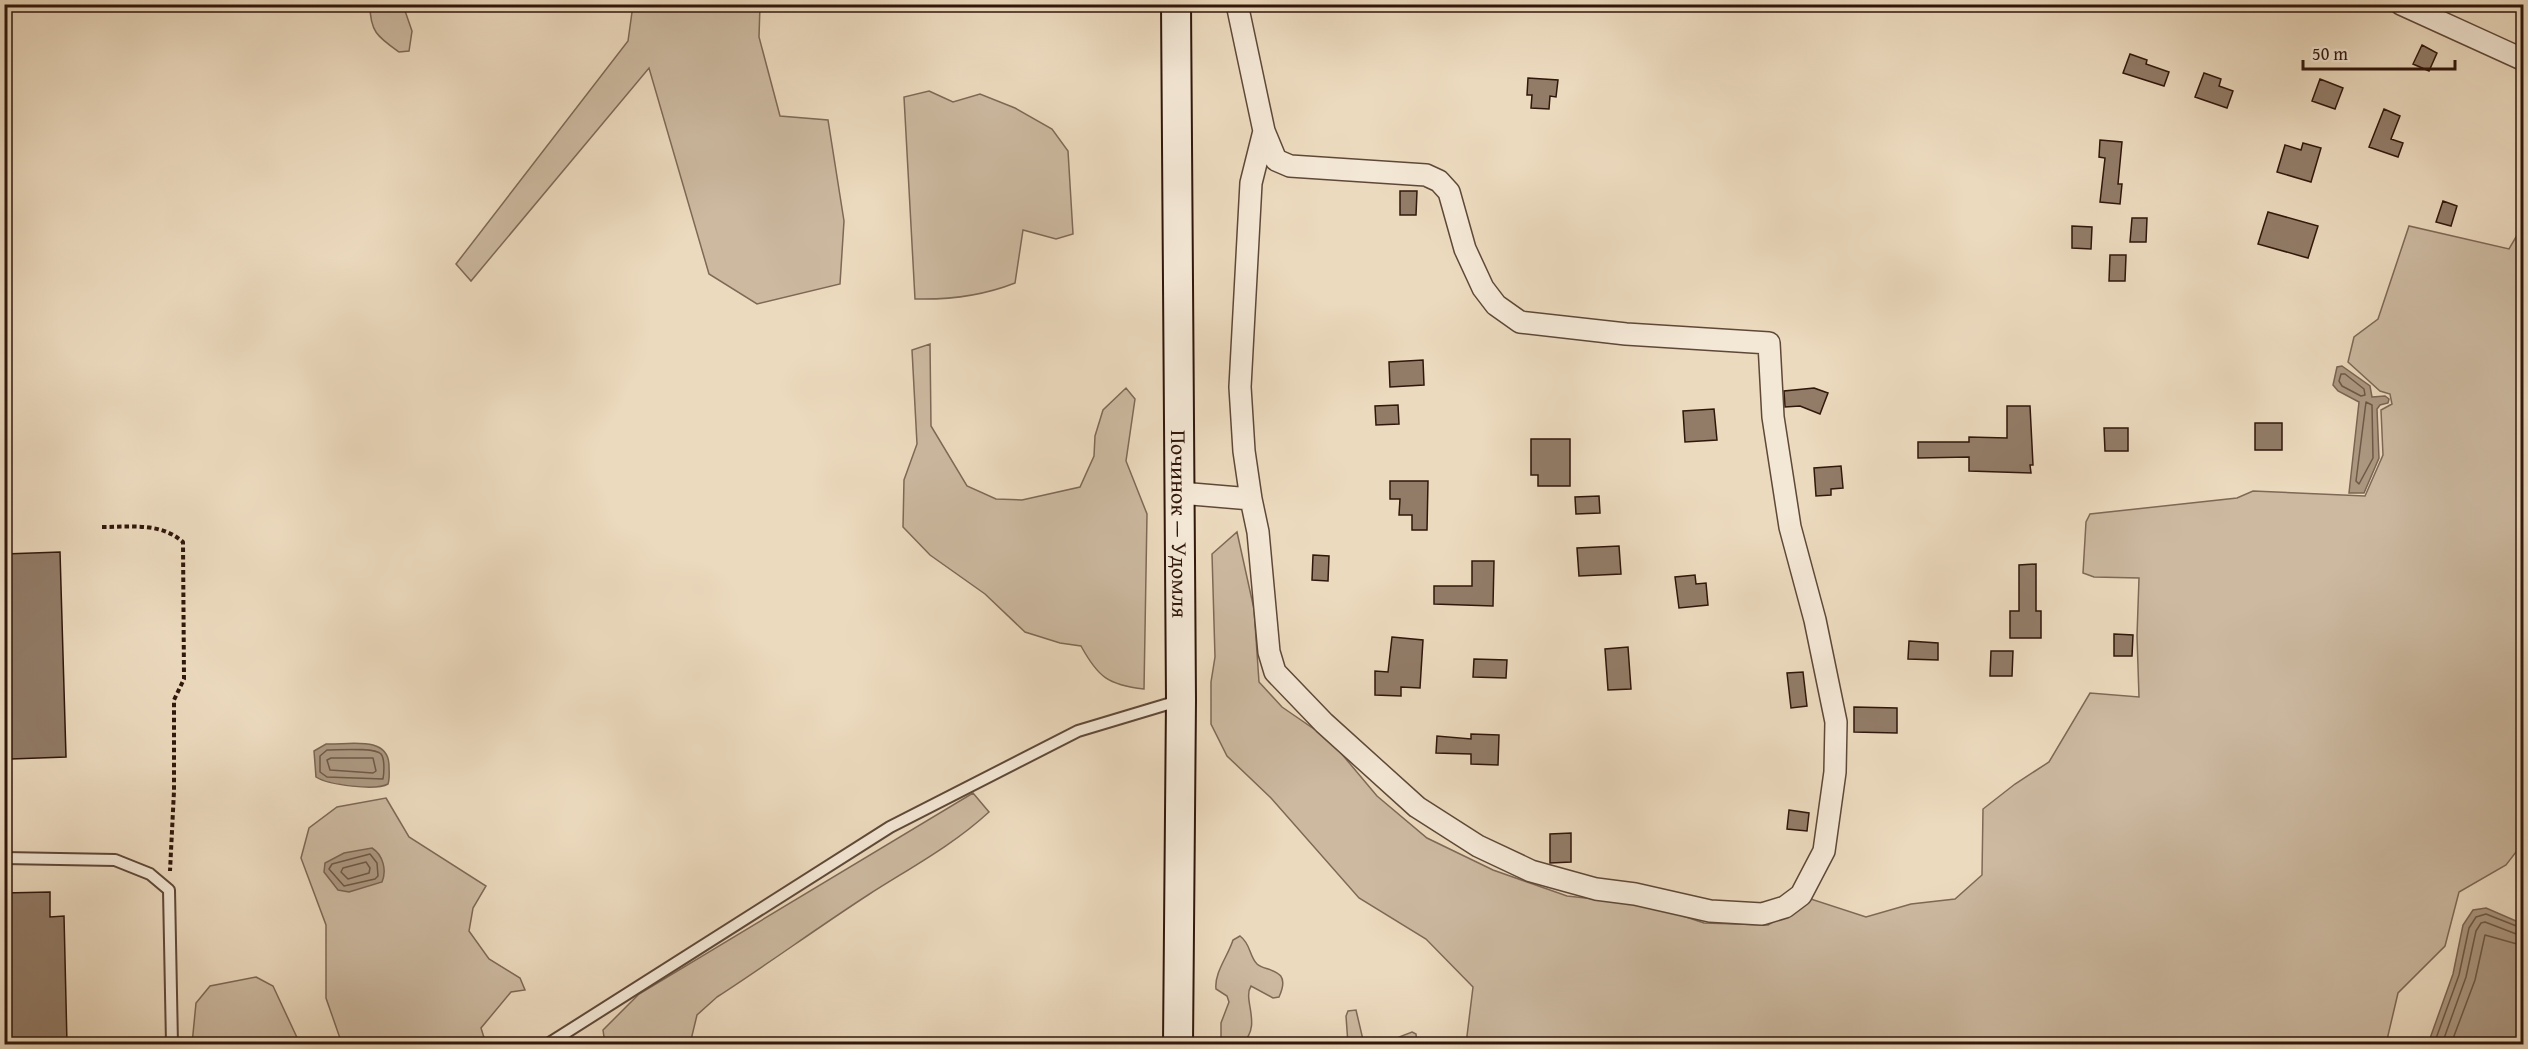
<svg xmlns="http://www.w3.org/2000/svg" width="2528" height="1049" viewBox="0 0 2528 1049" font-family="'Gentium Book Plus',serif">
<rect width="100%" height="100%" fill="#ecdabe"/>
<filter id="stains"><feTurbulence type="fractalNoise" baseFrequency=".00333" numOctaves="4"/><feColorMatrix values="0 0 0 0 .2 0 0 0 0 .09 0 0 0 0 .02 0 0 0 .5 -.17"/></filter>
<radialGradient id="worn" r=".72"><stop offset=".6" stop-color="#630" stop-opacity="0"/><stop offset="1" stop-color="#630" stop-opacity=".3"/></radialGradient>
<path fill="#ccb9a0" stroke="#7e6856" stroke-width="1.5" d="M370,5H403L412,31L409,51L399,52C378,37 370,32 370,5Z
M633,5H760L759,37L780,116L828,120L844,221L840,284L757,304L709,274L649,68L471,281L456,264L628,41Z
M929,91L953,102L980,94L1015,108L1052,129L1068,151L1073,234L1056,239L1023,230L1015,283C982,296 951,300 915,299L904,97Z
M2523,225L2524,730L2517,739L2523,843L2506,865L2459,892L2445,946L2398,993L2386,1044H1466L1473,987L1426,939L1359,898L1271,798L1227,756L1211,724V682L1215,657L1212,554L1237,532L1254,609L1259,682L1282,707L1330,740L1377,796L1427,838L1493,870L1567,896L1650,905L1704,923L1768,925L1811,899L1866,917L1911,904L1955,899L1982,875L1983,809L2015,784L2049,762L2090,693L2139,697L2137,636L2139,578L2094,577L2083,573L2086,522L2090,514L2237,498L2253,491L2365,496L2383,455L2381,410L2392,404L2390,394L2380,391L2348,362L2354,337L2378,319L2409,226L2509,249Z
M930,344L931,426L967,486L996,499L1022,500L1080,487L1094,456L1095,436L1103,410L1126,388L1135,399L1126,461L1147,514L1144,689C1108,685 1098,677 1081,646L1060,643L1025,632L985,594L930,555L903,527L904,480L917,444L912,350Z
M973,793L989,812C952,846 910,868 868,895C817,928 768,964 717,997L697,1015L690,1044H605L603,1030L639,994Z
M386,798L409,837L486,886L473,908L469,931L489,959L520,978L525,990L511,992L481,1028L486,1044H342L326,998V925L301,858L309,828L337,807Z
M1240,936C1251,944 1249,956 1257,964C1265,972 1293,967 1279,997L1273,998L1251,986C1242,1000 1263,1025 1242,1044H1221V1023L1229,1002L1227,996L1216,989C1214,973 1228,956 1233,940Z
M256,977L273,986L300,1044H192L196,1003L210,986Z
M1356,1010L1364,1044H1348L1346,1016L1348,1011Z
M1412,1032L1416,1034L1417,1044H1395L1399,1037Z"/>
<path fill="#ac9881" stroke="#7a6452" stroke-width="1.5" d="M2342,366L2370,386L2372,397L2385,396L2389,399L2388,403L2380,405L2377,409L2379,458L2364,493H2349L2359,402L2338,391L2333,385L2337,367Z
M326,744C348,745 388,735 389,765C389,771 390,778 388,784C376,791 328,785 316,777L314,751Z
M372,848C383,855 387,870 382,882L349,892L338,890L324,872L325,863L344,853Z
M2486,908L2523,924V1044H2428L2453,974L2463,925L2473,910Z"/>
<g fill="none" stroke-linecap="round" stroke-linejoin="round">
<path stroke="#6e5846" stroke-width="1.5" d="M2341,374H2345L2364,389L2365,395L2361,396L2342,386L2339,381Z
M2366,402L2372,405L2373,458L2359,484L2356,481Z
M327,750C338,750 375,747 381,754C385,759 384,773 383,779L327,777L320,772V756Z
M331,758H373L376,771L373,773L330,770L327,760Z
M370,854L377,863L378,876L375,879L344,886L329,869L332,864Z
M366,862L370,868L369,873L348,879L341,872L343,868Z
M2434,1044L2459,975L2469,928L2476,917L2486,914L2524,929
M2442,1044L2466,977L2476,931L2481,923L2485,922L2524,937
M2451,1044L2475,980L2485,935L2524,946"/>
</g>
<path fill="#927c68" stroke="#30170b" stroke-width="1.5" d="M2422,45L2437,53L2429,71L2413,64Z
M2130,54L2147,60L2146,64L2169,72L2164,86L2123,73Z
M2204,73L2221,79L2219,86L2233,91L2227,108L2195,97Z
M1528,78L1558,80L1556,97L1550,96L1549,109L1531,108L1532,95H1527Z
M2320,79L2343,88L2335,109L2312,101Z
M2384,109L2400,116L2391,139L2403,143L2398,157L2369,147Z
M2100,140L2122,142L2118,184H2122L2120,204L2100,202L2105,158L2099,157Z
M2303,143L2321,148L2311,182L2277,172L2285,145L2301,150Z
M1400,191H1417L1416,215H1400Z
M2443,201L2457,206L2451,226L2436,222Z
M2268,212L2318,226L2308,258L2258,244Z
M2132,218H2147L2146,242H2130Z
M2072,226L2092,227L2091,249L2072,248Z
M2110,255H2126L2125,281H2109Z
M1423,360L1424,385L1390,387L1389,362Z
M1814,388L1828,393L1820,414L1800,406L1785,407L1784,391Z
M1398,405L1399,424L1376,425L1375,406Z
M2007,406H2030L2033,465H2030L2031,473L1969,471V457L1918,458V442H1969V437L2007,438Z
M1714,409L1717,440L1685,442L1683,411Z
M2255,423H2282V450H2255Z
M2104,428H2128V451H2105Z
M1531,439H1570V486H1538V475H1531Z
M1841,466L1843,488L1831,489V495L1816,496L1814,468Z
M1390,481H1428L1427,530H1412V515H1399L1400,499H1390Z
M1599,496L1600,513L1576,514L1575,497Z
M1619,546L1621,574L1579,576L1577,548Z
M60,552L66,757L11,759L5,554Z
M1313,555L1329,556L1328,581L1312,580Z
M1472,561H1494L1493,606L1434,604V586H1472Z
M2036,564V611H2041V638H2010V611H2019V565Z
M1695,575L1696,584L1706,583L1708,605L1679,608L1675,577Z
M2114,634L2133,635L2132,656H2114Z
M1392,637L1423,640L1420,688L1401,687V696L1375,695V671L1388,672Z
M1909,641L1938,643V660L1908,659Z
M1628,647L1631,689L1608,690L1605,649Z
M1991,651H2013L2012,676H1990Z
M1474,659L1507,660L1506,678L1473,677Z
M1803,672L1807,706L1791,708L1787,673Z
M1854,707L1897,708V733L1854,732Z
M1471,734L1499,735L1498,765L1471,764V754L1436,753L1437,736L1471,739Z
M1789,810L1809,813L1807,831L1787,829Z
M1571,833V862L1550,863V834Z
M50,892V917L64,916L67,1044H4V893Z"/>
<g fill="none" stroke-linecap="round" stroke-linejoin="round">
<g stroke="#5f4838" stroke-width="14">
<path id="service" d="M4,858L115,860L150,874L169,890L172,1044
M548,1044L890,827L1078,731L1178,701"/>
</g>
<g stroke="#5f4838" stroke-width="24">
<path id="minor" d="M2401,4L2524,60
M1180,493L1251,499L1244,451L1240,387L1251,183L1264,131L1237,4
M1251,499L1258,532L1269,652L1275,672L1324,723L1417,807L1478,846L1531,871L1596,889L1635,894L1710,911L1762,914L1785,907L1801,895L1824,851L1835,772L1836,722L1815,620L1790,527L1773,417L1769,343L1626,334L1520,322L1496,305L1483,288L1465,249L1449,192L1439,181L1426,175L1290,166L1276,160L1264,131"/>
</g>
<g stroke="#30170b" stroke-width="32">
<g id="secondary">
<path id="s1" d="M1176,4L1181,700L1178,1044"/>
</g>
</g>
<path stroke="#30170b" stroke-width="4" stroke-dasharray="4.5 3" stroke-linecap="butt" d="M102,527C131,527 160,522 183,542L184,679L174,700V791L170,871"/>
<use href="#service" stroke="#f3e7d5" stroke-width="10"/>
<use href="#minor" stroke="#f3e7d5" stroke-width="21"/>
<use href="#secondary" stroke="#f3e7d5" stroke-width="28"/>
</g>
<g text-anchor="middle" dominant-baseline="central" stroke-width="6" stroke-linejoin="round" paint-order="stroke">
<g font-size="22" fill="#30170b" stroke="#f3e7d5">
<text stroke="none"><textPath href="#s1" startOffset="520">Починок — Удомля</textPath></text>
</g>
</g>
<rect width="2528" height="1049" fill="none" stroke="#ecdabe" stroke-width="24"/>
<rect x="6" y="6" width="2516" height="1037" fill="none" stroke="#30170b" stroke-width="3"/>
<rect x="12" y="12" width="2504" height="1025" fill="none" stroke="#30170b" stroke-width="1.5"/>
<path d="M2303 60v9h152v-9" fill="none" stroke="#30170b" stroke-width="3"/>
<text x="2312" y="60" font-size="18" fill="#30170b" stroke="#f3e7d5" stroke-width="4.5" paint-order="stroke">50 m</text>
<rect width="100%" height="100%" filter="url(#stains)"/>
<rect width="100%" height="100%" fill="url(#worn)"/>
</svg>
